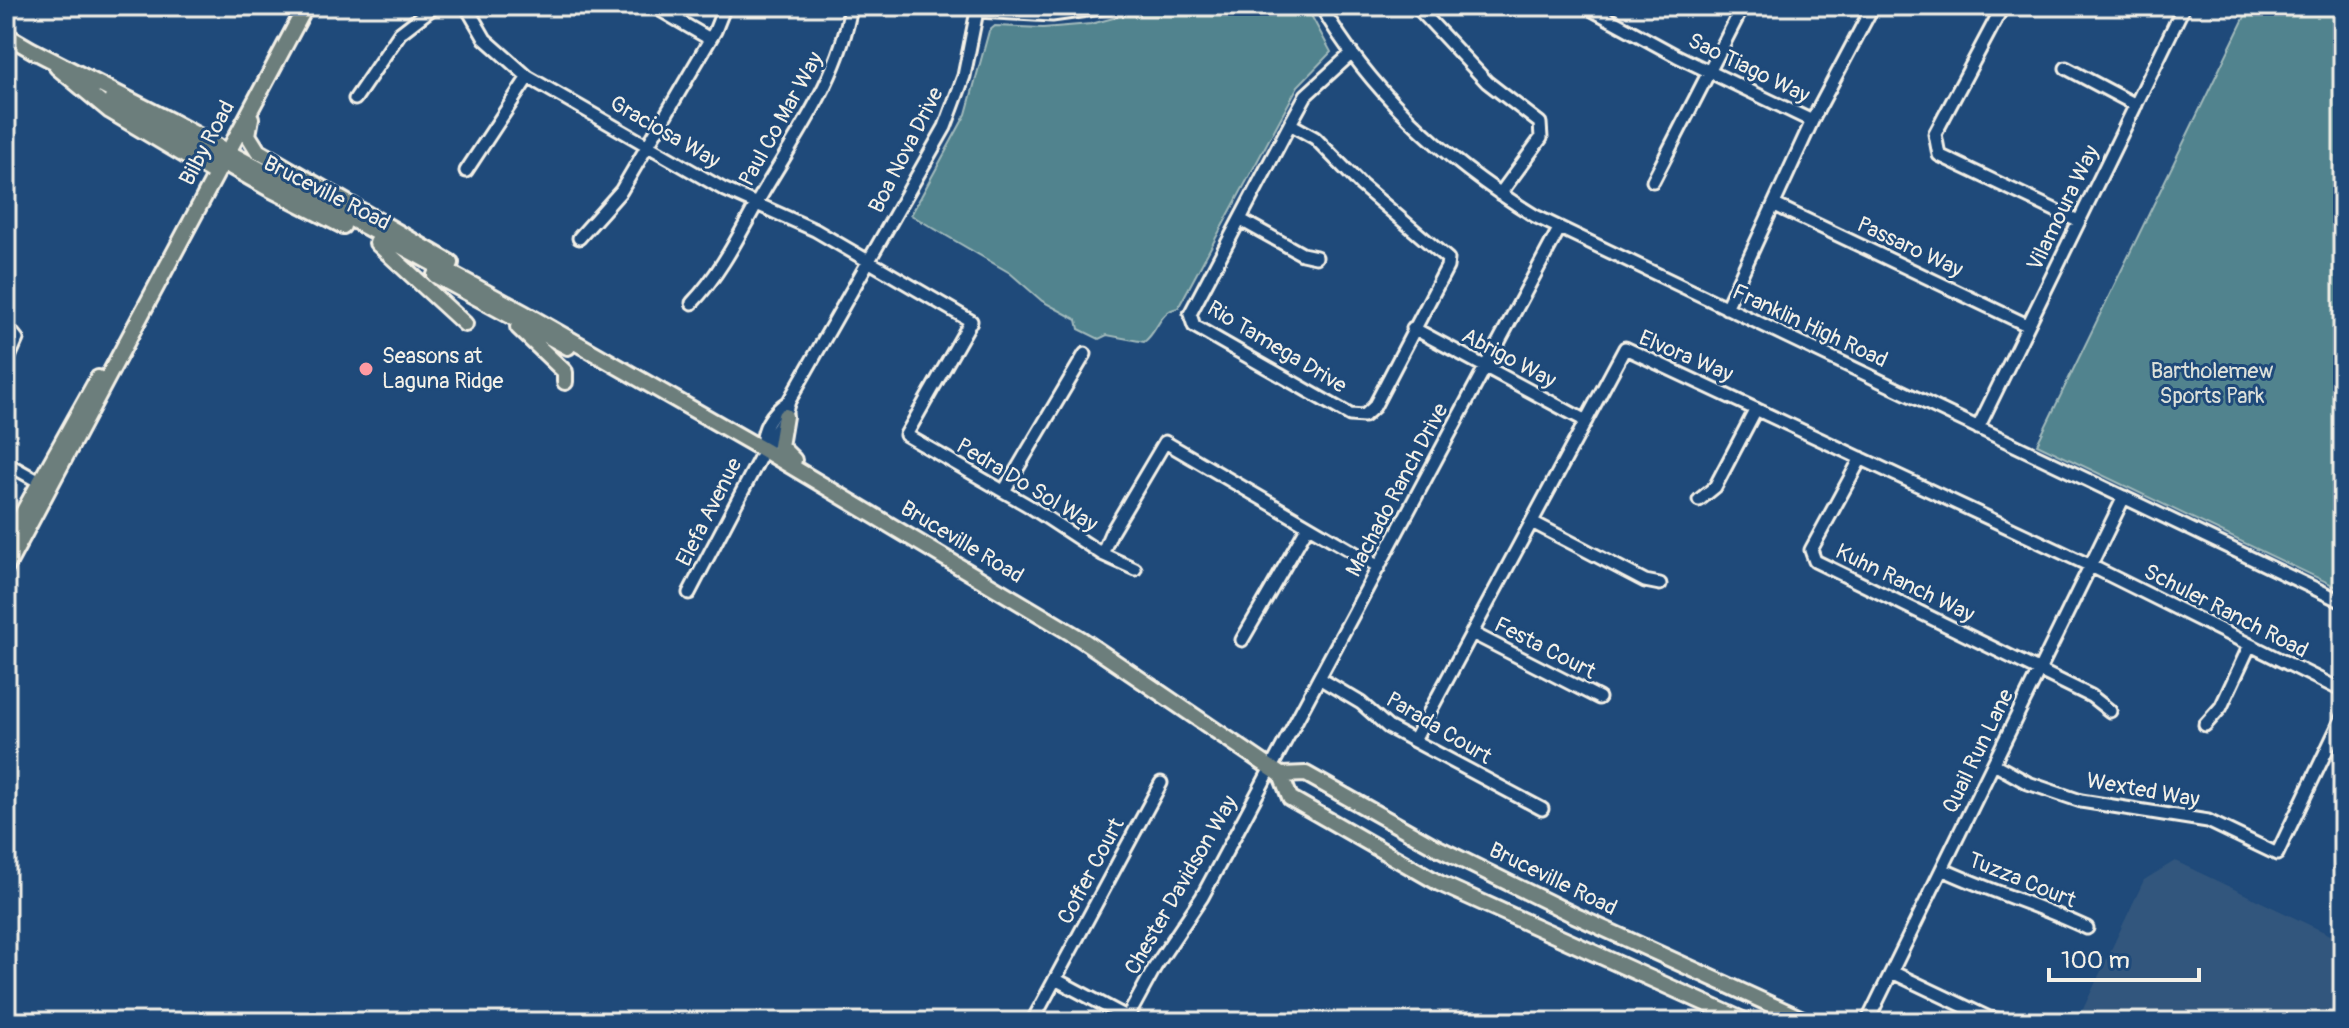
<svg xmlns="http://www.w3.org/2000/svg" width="2349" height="1028" viewBox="0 0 2349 1028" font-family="Pangolin,sans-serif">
<rect width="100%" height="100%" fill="#1f4a7a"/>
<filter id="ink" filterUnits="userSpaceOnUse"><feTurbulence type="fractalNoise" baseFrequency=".0125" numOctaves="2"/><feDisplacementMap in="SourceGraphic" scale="16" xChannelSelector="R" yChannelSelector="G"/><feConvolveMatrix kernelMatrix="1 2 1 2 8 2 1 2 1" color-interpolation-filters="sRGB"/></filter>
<g filter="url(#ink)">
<path fill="#33577d" d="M2175,861L2343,941V1022H2077L2144,880Z"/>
<path fill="#51838e" stroke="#a2babb" stroke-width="2" d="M1159,6H1306L1331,52L1298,86L1178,308C1159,311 1158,332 1144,342L1107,335L1099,339L1079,329L1077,320L1042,301L1010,273L911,215L966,114L989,31L995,26L1043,28L1091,24Z
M2250,6H2343V590L2037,444Z"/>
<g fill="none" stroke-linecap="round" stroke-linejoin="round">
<g stroke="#f4f1e8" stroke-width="17">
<path id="minor" d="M466,6L485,39L528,77L723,189L815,230L971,321L906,435L1029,506L1102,554L1135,569
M653,6L710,39
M1321,6C1372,95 1449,163 1535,216L2343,602
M1416,6L1487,82L1540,123L1541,138L1500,194
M1585,6L1677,56L1812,121
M2003,6L1935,134L1939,155L2078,221
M977,11L1052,15L1116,6
M2066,68L2136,105
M355,99L400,33L435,6
M1290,124L1315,138L1361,185L1448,259L1447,267L1374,407L1364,416L1350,415L1203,331L1194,326L1190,314L1290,124L1306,95L1352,53
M466,171L528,77
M1653,181L1743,6
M1775,205L2027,325
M1241,220L1302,254L1316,257
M579,238L621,191L715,31L725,6
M692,303C722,272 741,231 762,194C797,134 840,76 851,6
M1726,308L1812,121L1873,6
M6,325L17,339L6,364
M1413,328L1586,421
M1978,428L2184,6
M764,450C759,430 772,412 789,401
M1861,458L1811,550L1815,561L2091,696L2110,711
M6,463L45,485
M1004,491L1085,354
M1699,500L1715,487L1756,409
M1532,522L1645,581L1660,584
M1102,554L1111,533L1165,442L1379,567
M689,593L764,450L783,420L789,401L945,127L964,76L978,6
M1472,633L1599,698
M1242,640L1308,526
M1319,678L1361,703L1388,727L1542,809
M2205,725L2221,707L2249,647
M1414,741L1625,348L2091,566L2343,691
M1994,764L2028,783L2081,801L2208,821L2277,854L2343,716
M1942,869C1991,892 2039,905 2087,928
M1892,972L1989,1018L2003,1020
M1055,979L1136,1022
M1032,1022L1161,783
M1125,1022L1155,967L1202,897L1559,229
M1867,1022L2124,497"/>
</g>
<g stroke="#f4f1e8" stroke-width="20">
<path id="major" d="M6,35L37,53
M30,49L171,121L524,313L764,450L1081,639L1281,775L1306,774L1436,847L1574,915L1809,1022
M57,67L110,111L216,174
M112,99L268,188L343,226
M251,118L248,135L258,151L451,263
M377,243L465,324
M435,275L568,347
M518,327L565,372V382
M785,416L780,446L794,460
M6,543L98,378
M6,568L306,6
M1281,775L1290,798L1439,883L1747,1022"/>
</g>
<use href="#minor" stroke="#1f4a7a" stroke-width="11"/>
<use href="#major" stroke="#6c7e7c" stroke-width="14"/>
</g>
</g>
<circle fill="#ff9aa2" stroke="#1f4a7a" stroke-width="3" cx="366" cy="369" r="8"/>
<g text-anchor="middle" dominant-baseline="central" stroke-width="6" stroke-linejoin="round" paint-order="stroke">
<g font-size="22" fill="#f4f1e8" stroke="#1f4a7a">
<text transform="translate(1749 68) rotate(26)">Sao Tiago Way</text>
<text transform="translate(781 119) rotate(-61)">Paul Co Mar Way</text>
<text transform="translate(665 132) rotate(30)">Graciosa Way</text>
<text transform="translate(207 143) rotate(-62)">Bilby Road</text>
<text transform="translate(906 150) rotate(-63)">Boa Nova Drive</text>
<text transform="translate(327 193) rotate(27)">Bruceville Road</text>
<text transform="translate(2063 208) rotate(-64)">Vilamoura Way</text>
<text transform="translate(1910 247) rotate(25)">Passaro Way</text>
<text transform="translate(1810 326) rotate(25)">Franklin High Road</text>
<text transform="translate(1277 347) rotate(31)">Rio Tamega Drive</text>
<text transform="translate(1686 356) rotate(23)">Elvora Way</text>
<text transform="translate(1509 358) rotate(28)">Abrigo Way</text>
<text transform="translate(1027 485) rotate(31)">Pedra Do Sol Way</text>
<text transform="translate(1397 490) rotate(-62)">Machado Ranch Drive</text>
<text transform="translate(709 512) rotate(-63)">Elefa Avenue</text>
<text transform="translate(962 542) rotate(31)">Bruceville Road</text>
<text transform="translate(1905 583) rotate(26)">Kuhn Ranch Way</text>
<text transform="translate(2226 611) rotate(27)">Schuler Ranch Road</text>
<text transform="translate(1545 648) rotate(27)">Festa Court</text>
<text transform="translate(1439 728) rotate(31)">Parada Court</text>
<text transform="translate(1978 751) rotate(-64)">Quail Run Lane</text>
<text transform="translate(2143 790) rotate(10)">Wexted Way</text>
<text transform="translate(1091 871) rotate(-62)">Coffer Court</text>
<text transform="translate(1553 879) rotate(26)">Bruceville Road</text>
<text transform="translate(2022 880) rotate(22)">Tuzza Court</text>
<text transform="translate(1181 885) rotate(-60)">Chester Davidson Way</text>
</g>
<g font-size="22" fill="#f4f1e8" stroke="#1f4a7a" text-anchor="start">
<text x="382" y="356">Seasons at<tspan x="382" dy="25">Laguna Ridge</tspan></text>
</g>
<g font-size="22" fill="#dce0da" stroke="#1f4a7a">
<text x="2212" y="371">Bartholemew<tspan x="2212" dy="25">Sports Park</tspan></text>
</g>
</g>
<rect width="2349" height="1028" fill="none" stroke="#1f4a7a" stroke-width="32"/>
<rect x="16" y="16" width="2317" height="996" fill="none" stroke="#f4f1e8" stroke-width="3" filter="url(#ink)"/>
<path d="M2049 968v12h150v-12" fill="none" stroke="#f4f1e8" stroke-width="4"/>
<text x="2061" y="968" font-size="24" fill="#f4f1e8" stroke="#1f4a7a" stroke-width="6" paint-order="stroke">100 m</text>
</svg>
